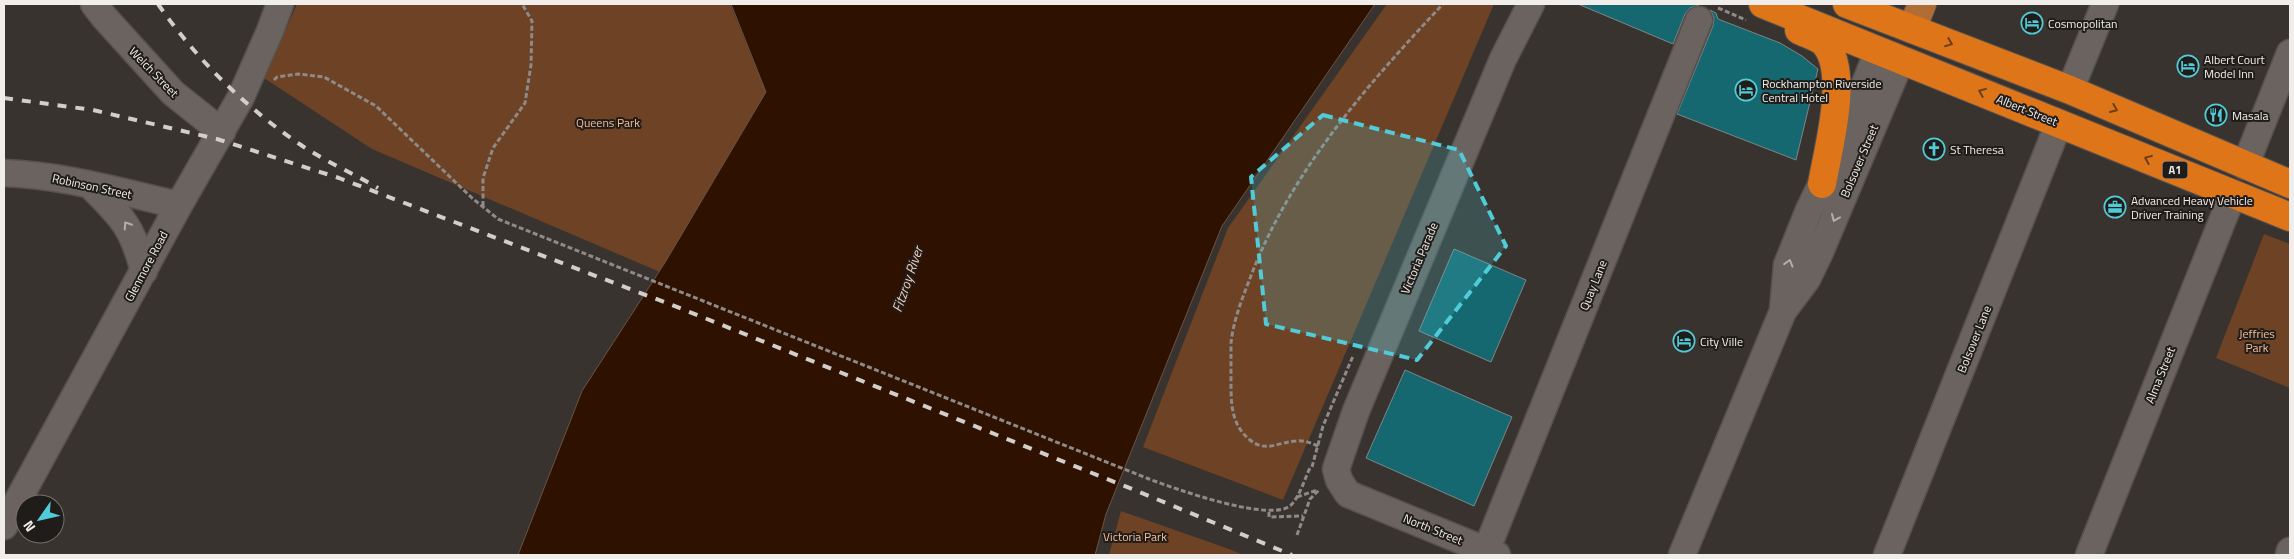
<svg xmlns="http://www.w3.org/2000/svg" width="2294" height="559" viewBox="0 0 2294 559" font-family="'Titillium Web',sans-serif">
<rect width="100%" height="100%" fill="#393330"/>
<path fill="#6d4225" d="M297,4H730L766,92L660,272L372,149L264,78Z
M1387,4H1494L1283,500L1143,447L1228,228Z
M2264,234L2290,244V388L2216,358Z
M1121,511L1229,549L1243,555H1109Z"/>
<path fill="#2f1100" stroke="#695346" d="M731,4H1375L1222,226L1106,514L1095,555H518L582,391L666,261L766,92Z"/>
<path fill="#156770" stroke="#7d8687" d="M1578,4H1695L1699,5L1690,8L1685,14L1673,44Z
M1710,10L1716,13L1718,19L1780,43L1802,56L1818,69L1796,160L1677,114L1713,26L1714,17Z
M1454,249L1526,280L1491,362L1419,331Z
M1405,370L1512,417L1474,506L1366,458Z"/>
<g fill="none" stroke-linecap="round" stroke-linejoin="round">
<g stroke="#57524f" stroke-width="29">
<path id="minor" d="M94,4L104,17L173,93L222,132
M2070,90L2105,4
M2245,166L2290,53
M4,173C63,175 121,192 179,205
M90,185C122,217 132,226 144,271
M1783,310L1787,265L1809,210L1841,144L1878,51
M4,526L179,205L241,97L270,31L280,4
M1486,551L1699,20
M1497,555L1348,494L1339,480L1336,469L1356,411L1503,59L1531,4
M1682,555L1783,311L1807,279L1820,252L1901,60
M1887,555L2059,123
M2089,555L2233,194
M2289,555L2290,551"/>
</g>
<g stroke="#57524f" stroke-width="30">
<path id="major" d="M1912,29L1922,4"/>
</g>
<g stroke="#57524f" stroke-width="30">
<path id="highway" d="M1763,4L2290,217
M1847,4L2070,90L2290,184
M1799,30C1806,34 1821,38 1826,45C1849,75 1828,149 1822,184"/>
</g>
<path stroke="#8f8a87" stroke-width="3" stroke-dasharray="5 2.5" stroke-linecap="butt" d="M1718,8L1746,20
M274,80L277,77L298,74L324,77L376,106L472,198L498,219L1149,479C1173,488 1275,525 1292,504C1301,494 1305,477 1311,466
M483,206V178L493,148L525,103L531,65L532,21L522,4
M1318,446C1311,443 1304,440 1296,441C1278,442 1266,453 1250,440C1230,424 1231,401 1231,378C1231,366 1231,355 1231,343C1233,323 1241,301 1249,281C1288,175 1366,86 1443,4
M1312,467L1323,426L1353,356
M1297,497L1317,490
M1269,512V517L1303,516
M1297,535L1310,499L1320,489"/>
<use href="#minor" stroke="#6a635f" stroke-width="26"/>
<use href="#major" stroke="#b06e34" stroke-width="28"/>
<use href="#highway" stroke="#de7518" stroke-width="28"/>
<path stroke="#d2cecc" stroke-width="4" stroke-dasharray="9 9" stroke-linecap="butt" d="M158,4C196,59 246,108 301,145C326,162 353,173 378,188
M4,98L93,110L217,139L339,178L672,305L1137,491L1292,555"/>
</g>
<defs><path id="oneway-chevron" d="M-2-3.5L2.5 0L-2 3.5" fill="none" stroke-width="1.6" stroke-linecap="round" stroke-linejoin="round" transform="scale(1.25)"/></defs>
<g stroke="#6b4019">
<use href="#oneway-chevron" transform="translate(1949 43) rotate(21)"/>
<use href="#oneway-chevron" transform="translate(1982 92) rotate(-158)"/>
<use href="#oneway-chevron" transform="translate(2114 109) rotate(23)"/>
<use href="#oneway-chevron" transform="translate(2148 159) rotate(-158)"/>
</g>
<g stroke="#b4afac">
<use href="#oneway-chevron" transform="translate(1835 218) rotate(113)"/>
<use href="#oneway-chevron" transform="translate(127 225) rotate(-123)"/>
<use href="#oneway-chevron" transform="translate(1789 263) rotate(-73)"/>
</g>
<path fill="#52cbd9" fill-opacity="0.2" stroke="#52cbd9" stroke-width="4" stroke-dasharray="10 6" stroke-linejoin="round" d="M1323,115L1459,150L1506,246L1417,360L1266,324L1251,177Z"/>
<defs>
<g id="hotel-ring" transform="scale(1.125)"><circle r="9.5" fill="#1f1c1a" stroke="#52cbd9" stroke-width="1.5"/><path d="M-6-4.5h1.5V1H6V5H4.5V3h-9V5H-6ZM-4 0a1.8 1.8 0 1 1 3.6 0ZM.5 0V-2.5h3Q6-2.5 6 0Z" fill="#52cbd9"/></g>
<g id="restaurant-ring" transform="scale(1.125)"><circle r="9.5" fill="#1f1c1a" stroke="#52cbd9" stroke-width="1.5"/><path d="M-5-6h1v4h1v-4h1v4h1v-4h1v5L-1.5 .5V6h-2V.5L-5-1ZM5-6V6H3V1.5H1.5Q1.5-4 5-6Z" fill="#52cbd9"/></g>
<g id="church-ring" transform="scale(1.125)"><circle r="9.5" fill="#1f1c1a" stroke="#52cbd9" stroke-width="1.5"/><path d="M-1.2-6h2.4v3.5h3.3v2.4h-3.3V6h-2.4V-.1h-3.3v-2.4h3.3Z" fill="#52cbd9"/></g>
<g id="office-ring" transform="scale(1.125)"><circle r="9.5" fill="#1f1c1a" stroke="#52cbd9" stroke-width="1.5"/><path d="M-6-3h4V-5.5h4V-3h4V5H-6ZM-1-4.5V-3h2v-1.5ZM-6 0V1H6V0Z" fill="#52cbd9"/></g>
</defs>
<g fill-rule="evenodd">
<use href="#hotel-ring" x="2032" y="23"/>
<use href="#hotel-ring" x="2188" y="66"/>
<use href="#hotel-ring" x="1746" y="90"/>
<use href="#restaurant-ring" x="2216" y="115"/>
<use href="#church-ring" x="1934" y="149"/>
<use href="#office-ring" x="2115" y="207"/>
<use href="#hotel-ring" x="1684" y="341"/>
</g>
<g text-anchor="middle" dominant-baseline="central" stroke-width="4" stroke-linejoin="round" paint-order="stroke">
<rect fill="#1f1c1a" stroke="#b2aeac" stroke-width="1" x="2162.5" y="161.5" width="25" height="17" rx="4"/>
<g font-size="11" font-weight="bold" fill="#f1edeb">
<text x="2175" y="170">A1</text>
</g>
<g font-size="12" fill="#f1edeb" stroke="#1f1c1a" text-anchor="start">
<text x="2048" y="23">Cosmopolitan</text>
<text x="2204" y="59">Albert Court<tspan x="2204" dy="14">Model Inn</tspan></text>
<text x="1762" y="83">Rockhampton Riverside<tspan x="1762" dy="14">Central Hotel</tspan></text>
<text x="2232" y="115">Masala</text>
<text x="1950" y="149">St Theresa</text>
<text x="2131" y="200">Advanced Heavy Vehicle<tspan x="2131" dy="14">Driver Training</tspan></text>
<text x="1700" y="341">City Ville</text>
</g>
<g font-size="12" fill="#f1edeb" stroke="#1f1c1a">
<text transform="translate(154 72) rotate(46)">Welch Street</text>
<text transform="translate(2027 110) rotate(22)">Albert Street</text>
<text transform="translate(1859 161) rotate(-67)">Bolsover Street</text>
<text transform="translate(92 186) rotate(12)">Robinson Street</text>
<text transform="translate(1419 258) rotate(-67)">Victoria Parade</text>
<text transform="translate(146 266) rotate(-62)">Glenmore Road</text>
<text transform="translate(1593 285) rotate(-68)">Quay Lane</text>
<text transform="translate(1974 339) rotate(-68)">Bolsover Lane</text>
<text transform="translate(2160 375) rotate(-68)">Alma Street</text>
<text transform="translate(1433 529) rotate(22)">North Street</text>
</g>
<g font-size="12" fill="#f8be98" stroke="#1f1c1a">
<text x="608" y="122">Queens Park</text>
<text x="2257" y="333">Jeffries<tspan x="2257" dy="14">Park</tspan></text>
<text x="1135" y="536">Victoria Park</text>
</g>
<g font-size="14" font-style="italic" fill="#f8ccb0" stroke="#1f1c1a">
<text transform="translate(907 279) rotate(-71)">Fitzroy River</text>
</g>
</g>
<rect width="2294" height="559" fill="none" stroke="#f1edeb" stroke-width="10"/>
<g transform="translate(40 519) rotate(236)"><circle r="24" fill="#1f1c1a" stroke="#73706e"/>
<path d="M0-4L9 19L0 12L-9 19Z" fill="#52cbd9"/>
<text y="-8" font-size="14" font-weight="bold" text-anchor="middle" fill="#f1edeb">N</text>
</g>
</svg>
